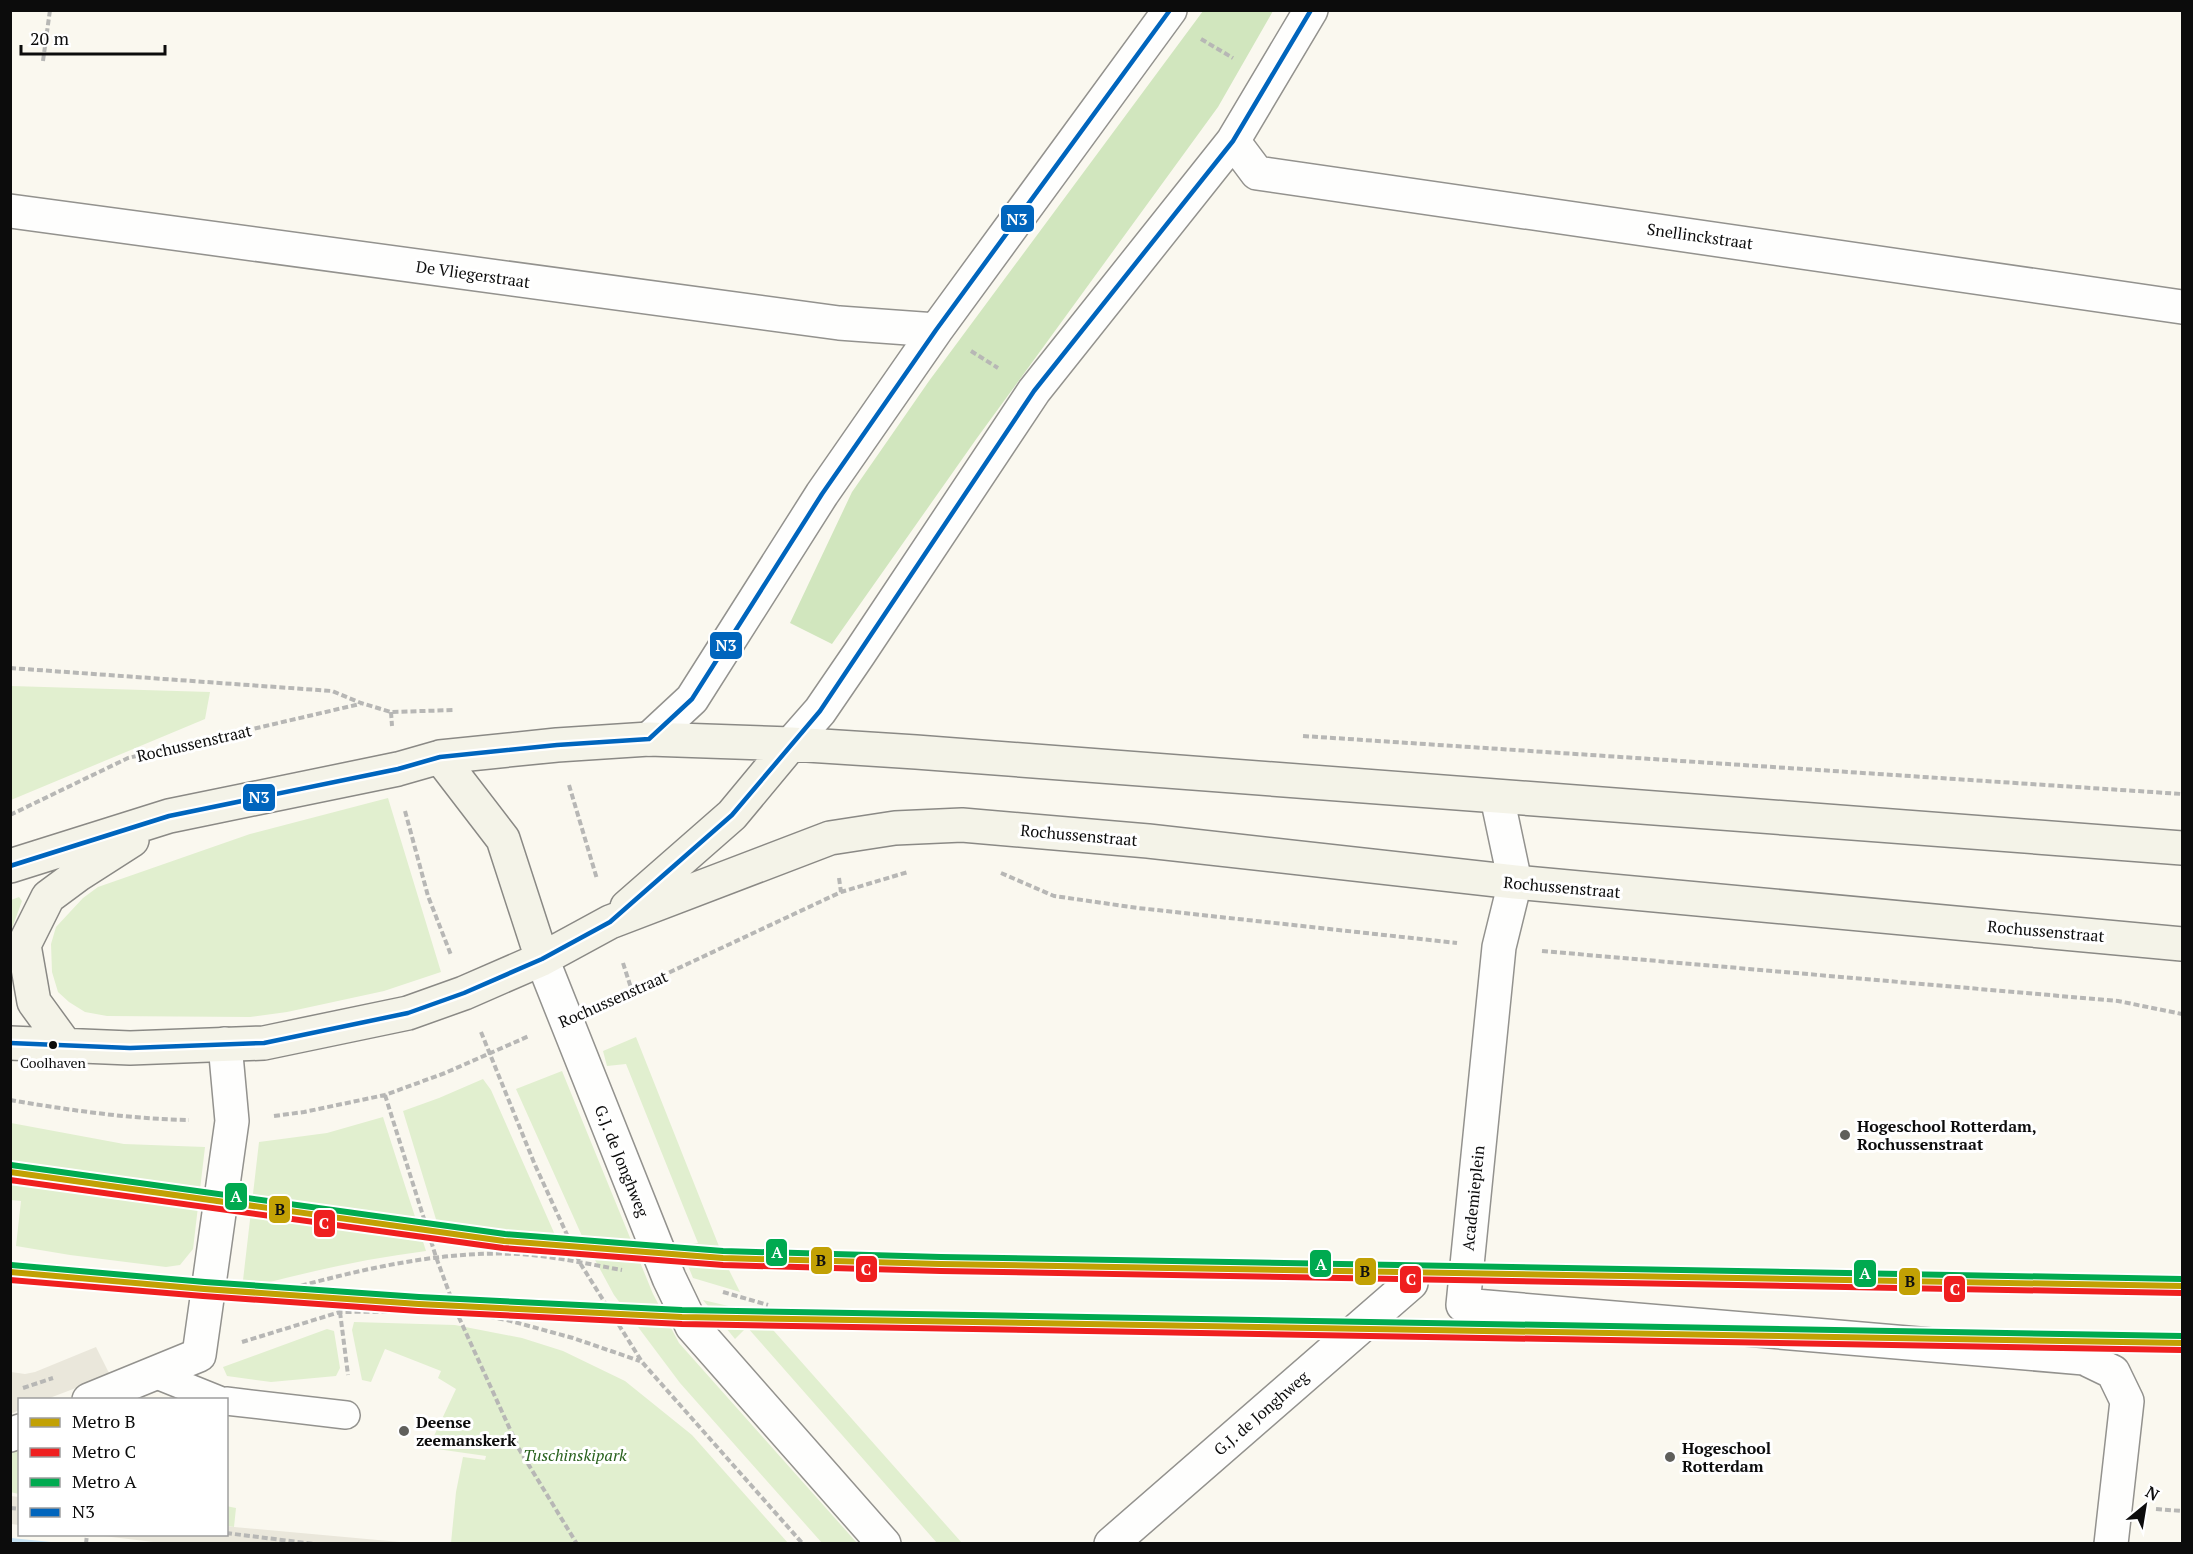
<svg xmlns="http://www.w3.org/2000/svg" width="2193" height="1554" viewBox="0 0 2193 1554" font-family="'PT Serif',serif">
<rect width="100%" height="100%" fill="#faf8ef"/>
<path fill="#e1efcf" d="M11,686L210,692L205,719L11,800Z
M388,798L441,972L384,991L287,1012L250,1017L107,1016L85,1012L69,1002L58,992L52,972L51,944L56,927L83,898L98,887L250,834Z
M19,897L22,901L11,931V900Z
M636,1037L726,1264L740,1292L693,1278L680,1246L698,1243L626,1064L607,1066L603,1051Z
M562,1071L653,1294L679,1343L857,1543H822L680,1383L614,1295L582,1236L516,1089Z
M483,1079L491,1090L563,1253L502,1246H452L442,1239L403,1111L439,1098Z
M383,1117L426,1251C363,1259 303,1273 242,1289L259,1142L327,1133Z
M11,1123L124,1144L205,1147L193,1249L180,1265L166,1267L70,1255L16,1246L21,1201L11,1200Z
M703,1300L758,1313L962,1543H937L747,1327L735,1339Z
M354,1322L455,1325L522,1338L563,1351L625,1381L692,1435L788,1543H451L456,1492L463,1457L485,1460L486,1456L430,1448L432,1436H434L456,1389L438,1378L441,1371L385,1349L371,1382L362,1380L352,1330Z
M327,1329L334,1331L340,1368L336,1376L271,1382L227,1376L223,1367Z
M19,1450H20L19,1494L10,1492L11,1452Z
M226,1506L236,1508L234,1527L227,1526Z"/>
<path fill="#d1e6be" d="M1203,11H1273L1218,107L977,438L832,644L790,623L852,492L929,381Z"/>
<path fill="#eae7db" d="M96,1347L110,1375L47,1399L20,1400L19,1410L11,1414V1372L25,1374L35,1372Z
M11,1496L19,1497V1525L11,1524Z
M227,1526L234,1527L411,1543L170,1544L95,1535L226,1534Z"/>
<path fill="#c6e2f3" d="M11,1538L61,1543H11Z"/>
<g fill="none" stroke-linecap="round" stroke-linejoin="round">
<g stroke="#93928e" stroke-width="30">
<path id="lane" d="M152,1373L219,1400
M226,1401L346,1415"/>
</g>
<g stroke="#93928e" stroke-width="36">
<path id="street" d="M1233,141L1257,173L2182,307
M10,211L839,323L936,330
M649,739L692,699L822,494L936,330L1170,10
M791,744L820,711L859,654L1034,391L1233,141L1311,10
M1497,797L1515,882L1499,947L1463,1305L2084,1358L2113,1372L2127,1401L2111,1544
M542,959L669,1278L692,1326L884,1544
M89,1400L199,1355L232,1121L225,1044
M10,1435L20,1431
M1111,1544L1411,1283"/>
</g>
<g stroke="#8a8985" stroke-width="36">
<path id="secondary" d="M440,757L503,839L542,959
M10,866L169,816L398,769L440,757L557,745L649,739L791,744L916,752L2182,848
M627,907L732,815L791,744
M10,1043L130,1048L264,1043L408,1013L464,993L542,959L610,922L830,838L895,828L962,825L1148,841L1515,882L2182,944
M66,1046L34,1002L24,945L48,897L79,874L132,840"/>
</g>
<path stroke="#b7b7b5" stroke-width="4" stroke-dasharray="6 3" stroke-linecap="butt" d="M1201,39L1233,58
M43,61L50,10
M971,351L998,368
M10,668L332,691L361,703L391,712L455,710
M391,712L392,726
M1303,736L2182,794
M569,785L597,879
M405,811L428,896L451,955
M10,815L128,758L360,704
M1001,873L1054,896L1138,908L1457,943
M839,878L841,892
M1542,951L2118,1001L2182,1014
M623,963L632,991
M604,1003L841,892L908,872
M481,1032L535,1165L580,1263L642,1362L803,1544
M385,1095L436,1257L456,1311L519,1449L577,1544
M10,1100C69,1110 129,1119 189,1120
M274,1116L304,1112L385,1095L445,1073L529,1036
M723,1292L768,1305
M249,1300C336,1276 426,1250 518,1254C552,1256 588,1264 622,1270
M340,1312L348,1375
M242,1342L340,1312L456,1311L507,1320L573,1338L640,1361
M23,1388L53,1378
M10,1508L20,1509
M2156,1509L2182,1511
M226,1533L314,1544
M86,1544L87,1534"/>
<use href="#lane" stroke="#fefefd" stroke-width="27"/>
<use href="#street" stroke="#fefefd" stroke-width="33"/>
<use href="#secondary" stroke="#f4f3e8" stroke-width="33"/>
<g stroke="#fff" stroke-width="9">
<path id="bus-1" d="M10,866L169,816L398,769L440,757L557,745L649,739L692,699L822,494L936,330L1170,10
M10,1043L130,1048L264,1043L408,1013L464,993L542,959L610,922L732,815L820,711L1034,391L1233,141L1311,10"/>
</g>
<use href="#bus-1" stroke="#0065bd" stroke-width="4.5"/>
<g stroke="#fff" stroke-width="10">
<path id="metro-1" d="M10,1172L504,1241L723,1258L941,1264L2182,1286
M10,1272L204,1289L419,1304L682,1317L2182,1343"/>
</g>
<g stroke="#fff" stroke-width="10">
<path id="metro-2" d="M10,1180L503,1248L723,1265L941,1271L2182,1293
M10,1280L203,1296L418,1311L682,1324L2182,1350"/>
</g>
<g stroke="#fff" stroke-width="10">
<path id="metro-3" d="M11,1165L505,1234L723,1251L941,1257L2182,1279
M11,1265L205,1282L419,1297L682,1310L2182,1336"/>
</g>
<use href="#metro-1" stroke="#c2a104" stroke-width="6"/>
<use href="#metro-2" stroke="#ef1f1f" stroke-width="6"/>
<use href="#metro-3" stroke="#00aa50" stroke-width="6"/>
</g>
<circle fill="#0c0c0c" stroke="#fff" stroke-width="2" cx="53" cy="1045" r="5"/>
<g fill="#5f5f5b" stroke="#fff" stroke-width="2">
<circle cx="1845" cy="1135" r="6"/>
<circle cx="404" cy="1431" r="6"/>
<circle cx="1670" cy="1457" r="6"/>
</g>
<g text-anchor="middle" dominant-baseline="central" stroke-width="6" stroke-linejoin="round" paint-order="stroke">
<g font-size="14" fill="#0c0c0c" stroke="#fff">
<text x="53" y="1062">Coolhaven</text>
</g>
<g font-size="16" fill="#0c0c0c" stroke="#fff">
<text transform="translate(1700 236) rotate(8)">Snellinckstraat</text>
<text transform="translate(473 274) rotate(8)">De Vliegerstraat</text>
<text transform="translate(194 743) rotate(-13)">Rochussenstraat</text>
<text transform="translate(1079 835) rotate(5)">Rochussenstraat</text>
<text transform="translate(1562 887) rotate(5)">Rochussenstraat</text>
<text transform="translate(2046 931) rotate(5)">Rochussenstraat</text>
<text transform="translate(613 999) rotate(-24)">Rochussenstraat</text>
<text transform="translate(622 1161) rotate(68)">G.J. de Jonghweg</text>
<text transform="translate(1473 1198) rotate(-84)">Academieplein</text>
<text transform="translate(1261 1413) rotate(-41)">G.J. de Jonghweg</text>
</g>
<g font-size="16" font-weight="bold" fill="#0c0c0c" stroke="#fff" text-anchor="start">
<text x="1857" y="1126">Hogeschool Rotterdam,<tspan x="1857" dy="18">Rochussenstraat</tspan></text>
<text x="416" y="1422">Deense<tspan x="416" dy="18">zeemanskerk</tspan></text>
<text x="1682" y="1448">Hogeschool<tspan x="1682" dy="18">Rotterdam</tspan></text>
</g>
<g font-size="16" font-style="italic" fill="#29621e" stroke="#fff">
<text x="575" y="1455">Tuschinskipark</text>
</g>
</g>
<g stroke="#fff" stroke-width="2">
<rect x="1000" y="204" width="35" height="29" rx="6" fill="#0065bd"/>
<rect x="709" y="631" width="34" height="29" rx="6" fill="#0065bd"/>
<rect x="242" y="783" width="34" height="29" rx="6" fill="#0065bd"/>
<rect x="224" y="1182" width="24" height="29" rx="6" fill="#00aa50"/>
<rect x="268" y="1195" width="23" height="29" rx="6" fill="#c2a104"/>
<rect x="313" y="1209" width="23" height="29" rx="6" fill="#ef1f1f"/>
<rect x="765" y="1238" width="23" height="29" rx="6" fill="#00aa50"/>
<rect x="810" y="1246" width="23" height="29" rx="6" fill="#c2a104"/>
<rect x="1309" y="1249" width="23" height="29" rx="6" fill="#00aa50"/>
<rect x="855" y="1255" width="23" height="28" rx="6" fill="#ef1f1f"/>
<rect x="1354" y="1257" width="23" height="29" rx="6" fill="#c2a104"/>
<rect x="1853" y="1259" width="24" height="29" rx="6" fill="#00aa50"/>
<rect x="1399" y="1265" width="23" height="29" rx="6" fill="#ef1f1f"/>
<rect x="1898" y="1267" width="23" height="29" rx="6" fill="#c2a104"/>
<rect x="1943" y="1275" width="23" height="28" rx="6" fill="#ef1f1f"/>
</g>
<g font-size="16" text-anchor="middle" font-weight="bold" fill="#fff">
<text x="1017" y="225">N3</text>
<text x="726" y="651">N3</text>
<text x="259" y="803">N3</text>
<text x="236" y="1202">A</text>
<text x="324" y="1229">C</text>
<text x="777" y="1258">A</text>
<text x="1321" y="1270">A</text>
<text x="866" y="1275">C</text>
<text x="1865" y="1279">A</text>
<text x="1411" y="1285">C</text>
<text x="1955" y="1295">C</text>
</g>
<g font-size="16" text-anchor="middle" font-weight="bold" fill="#111">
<text x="280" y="1215">B</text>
<text x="821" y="1266">B</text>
<text x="1365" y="1277">B</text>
<text x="1910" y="1287">B</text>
</g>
<rect width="2193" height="1554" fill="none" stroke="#0c0c0c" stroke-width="24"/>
<rect x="18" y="1398" width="210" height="138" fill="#ffffff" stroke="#9e9e9e" stroke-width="1.5"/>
<rect x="30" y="1418" width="30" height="9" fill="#c2a104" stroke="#9e9e9e" stroke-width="1.5"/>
<text x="72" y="1428" font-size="18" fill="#0c0c0c">Metro B</text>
<rect x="30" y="1448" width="30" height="9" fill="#ef1f1f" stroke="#9e9e9e" stroke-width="1.5"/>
<text x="72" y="1458" font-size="18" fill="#0c0c0c">Metro C</text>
<rect x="30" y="1478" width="30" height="9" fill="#00aa50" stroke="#9e9e9e" stroke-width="1.5"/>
<text x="72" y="1488" font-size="18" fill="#0c0c0c">Metro A</text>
<rect x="30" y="1508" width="30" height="9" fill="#0065bd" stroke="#9e9e9e" stroke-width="1.5"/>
<text x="72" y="1518" font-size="18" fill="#0c0c0c">N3</text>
<g transform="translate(2145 1506) rotate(30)" stroke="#ffffff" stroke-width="4.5" paint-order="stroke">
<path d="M0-4.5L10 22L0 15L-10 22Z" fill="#0c0c0c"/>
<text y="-9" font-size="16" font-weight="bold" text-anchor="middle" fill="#0c0c0c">N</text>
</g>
<path d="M21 45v9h144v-9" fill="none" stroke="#0c0c0c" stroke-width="3"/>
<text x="30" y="45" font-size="18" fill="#0c0c0c" stroke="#ffffff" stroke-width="4.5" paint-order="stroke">20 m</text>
</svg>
